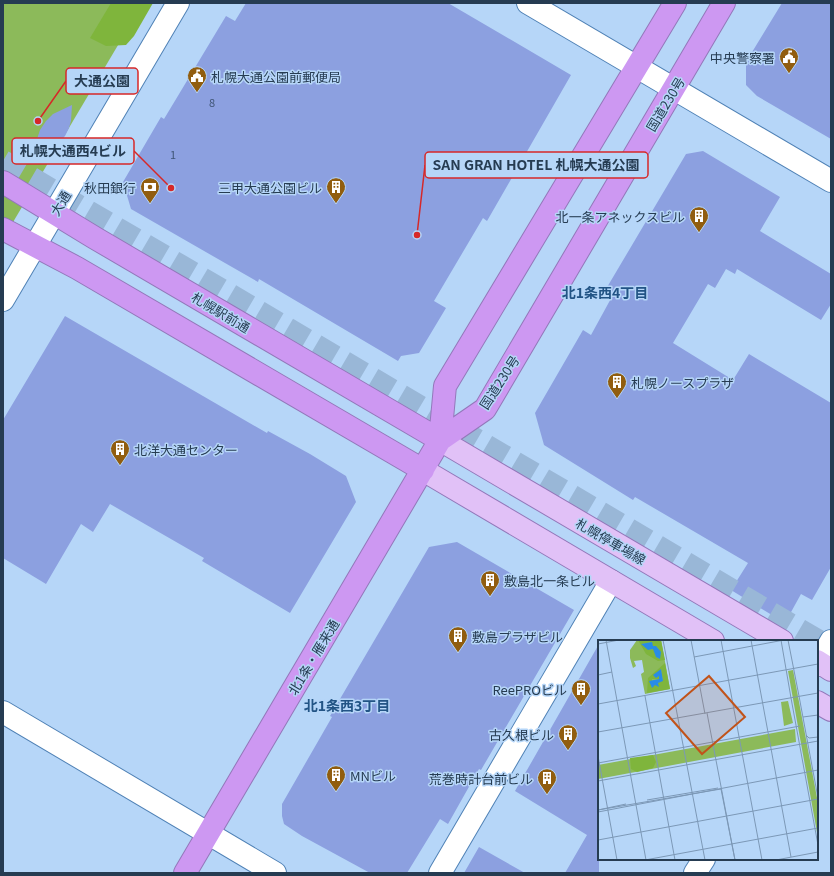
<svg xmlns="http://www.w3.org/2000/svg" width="834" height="876" viewBox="0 0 834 876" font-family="Georgia,'Noto Sans JP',serif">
<rect width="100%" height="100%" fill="#b6d6f8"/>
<path fill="#8cba5a" d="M3,3H143L3,239Z"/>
<path fill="#7fb53c" d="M111,3H153L134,36L126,45L106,46L90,38Z"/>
<path fill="#8ca0e0" d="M246,3H448L571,75L487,221L483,218L434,301L446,308L419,353L401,356L398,361L259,279L258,282L131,209L123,182L161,117L164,119L226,16L235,21Z
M782,3H831V139L757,96L746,85V62Z
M72,105L71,121L69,128L65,136L53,149L35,158L37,139L40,130L46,121L53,114Z
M703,151L780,197L760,231L831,274V304L821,320L737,269L735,274L726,269L715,288L708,284L673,343L733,380L749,354L831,403V567L812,600L801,594L785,623L731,590L748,563L635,497L633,500L544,445L535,413L583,330L591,335L614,293L606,289L686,154Z
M65,316L267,433L268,431L310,454L346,476L356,502L290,613L202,561L204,558L110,504L93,532L81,524L46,584L3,558V420Z
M457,542L574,610L481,770L479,769L448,824L440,819L407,873H370L302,836L284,824L282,816V804L332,717L330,716L429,547Z
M599,644V873H565L587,835L515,791Z
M479,847L525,873H464Z"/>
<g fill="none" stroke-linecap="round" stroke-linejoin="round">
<path stroke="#99b7d7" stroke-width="22" stroke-dasharray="22 11" stroke-linecap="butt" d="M3,161L831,648"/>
<g stroke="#5082b6" stroke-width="24">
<path id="street" d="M440,873L611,581"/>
</g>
<g stroke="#5082b6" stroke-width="24">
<path id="secondary" d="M528,3L831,181
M3,300L178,3
M817,665L831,641
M3,712L275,873
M695,873L704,859"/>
</g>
<g stroke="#9378ba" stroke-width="24">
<path id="primary" d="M440,440L782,641
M423,470L713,641
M817,661L831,670
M817,702L831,710"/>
</g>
<g stroke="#9378ba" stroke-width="24">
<path id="highway" d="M3,182L95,238L440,440
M3,229L77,268L423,470
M440,440L445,386L675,3
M185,873L440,440L485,409L724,3"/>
</g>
<use href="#street" stroke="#fff" stroke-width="22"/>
<use href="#secondary" stroke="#fff" stroke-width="22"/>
<use href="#primary" stroke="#e1c1f7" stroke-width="22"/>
<use href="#highway" stroke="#cd98f2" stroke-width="22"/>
</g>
<defs>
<g id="civic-pin" transform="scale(1)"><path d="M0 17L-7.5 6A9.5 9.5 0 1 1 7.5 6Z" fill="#915d0f" stroke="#b6d6f8"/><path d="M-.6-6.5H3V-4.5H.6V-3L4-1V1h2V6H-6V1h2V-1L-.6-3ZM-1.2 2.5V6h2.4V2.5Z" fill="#fff"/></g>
<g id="bank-pin" transform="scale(1)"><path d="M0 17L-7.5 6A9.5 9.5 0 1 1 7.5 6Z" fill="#915d0f" stroke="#b6d6f8"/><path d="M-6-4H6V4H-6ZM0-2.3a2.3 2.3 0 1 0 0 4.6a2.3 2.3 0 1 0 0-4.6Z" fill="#fff"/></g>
<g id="building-pin" transform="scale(1)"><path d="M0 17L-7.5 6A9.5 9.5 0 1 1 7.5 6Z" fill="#915d0f" stroke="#b6d6f8"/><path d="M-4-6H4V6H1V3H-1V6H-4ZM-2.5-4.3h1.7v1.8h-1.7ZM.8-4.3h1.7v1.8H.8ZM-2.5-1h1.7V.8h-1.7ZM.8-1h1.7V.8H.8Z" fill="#fff"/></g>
</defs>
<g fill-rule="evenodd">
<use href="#civic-pin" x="789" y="57"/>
<use href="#civic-pin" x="197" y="76"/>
<use href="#bank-pin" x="150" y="187"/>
<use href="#building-pin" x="336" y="187"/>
<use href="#building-pin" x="699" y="216"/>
<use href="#building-pin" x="617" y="382"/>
<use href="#building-pin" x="120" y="449"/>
<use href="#building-pin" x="490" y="580"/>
<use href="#building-pin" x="458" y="636"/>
<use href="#building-pin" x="581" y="689"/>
<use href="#building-pin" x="568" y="734"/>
<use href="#building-pin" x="336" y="775"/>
<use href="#building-pin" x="547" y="778"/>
</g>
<g text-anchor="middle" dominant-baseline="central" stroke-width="3" stroke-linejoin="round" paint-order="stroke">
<g font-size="11" fill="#405576">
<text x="212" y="102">8</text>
<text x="173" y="154">1</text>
</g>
<g font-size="13" fill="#263c52" stroke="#b6d6f8" text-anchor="end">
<text x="775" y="57">中央警察署</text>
<text x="211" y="76" text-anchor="start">札幌大通公園前郵便局</text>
<text x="136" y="187">秋田銀行</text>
<text x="322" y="187">三甲大通公園ビル</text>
<text x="685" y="216">北一条アネックスビル</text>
<text x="631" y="382" text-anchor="start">札幌ノースプラザ</text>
<text x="134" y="449" text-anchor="start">北洋大通センター</text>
<text x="504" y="580" text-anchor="start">敷島北一条ビル</text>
<text x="472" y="636" text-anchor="start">敷島プラザビル</text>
<text x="567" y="689">ReePROビル</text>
<text x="554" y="734">古久根ビル</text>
<text x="350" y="775" text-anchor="start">MNビル</text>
<text x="533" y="778">荒巻時計台前ビル</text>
</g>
<g font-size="13" fill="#263c52" stroke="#b6d6f8">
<text transform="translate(665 104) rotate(-59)">国道230号</text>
<text transform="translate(60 203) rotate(-59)">大通</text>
<text transform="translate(221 312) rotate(31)">札幌駅前通</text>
<text transform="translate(499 382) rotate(-57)">国道230号</text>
<text transform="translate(611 541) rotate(30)">札幌停車場線</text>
<text transform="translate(313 657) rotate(-59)">北1条・雁来通</text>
</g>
<g font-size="14" font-weight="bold" fill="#225485" stroke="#b6d6f8">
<text x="605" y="292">北1条西4丁目</text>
<text x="347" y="705">北1条西3丁目</text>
</g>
</g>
<g transform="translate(598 640)">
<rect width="220" height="220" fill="#b6d6f8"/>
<path d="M39,0H63L72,49L47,54L43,34L46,32L44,20L36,21L38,26L35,28L32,18V10ZM195,30L220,163V198L190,31ZM190,61L195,83L186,86L183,62ZM197,89L198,102L0,139V125Z" fill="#8cba5a"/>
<path d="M40,0H63L67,20L60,21L48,14ZM54,2V6L60,8L62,19L58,17L56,9L51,10L44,4ZM67,23L72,49L49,53L50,38ZM63,29L65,40L53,47L54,39H61V36H56ZM55,115L58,122L55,128L39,132L33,129L32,118Z" fill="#7fb53c" fill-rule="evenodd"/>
<path d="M54,2L55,6H58L63,12L62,19L58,17L55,9L50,10L43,4ZM63,29L65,41L60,43L61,47L57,45L54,48L51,41L61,39V36L58,38L55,35Z" fill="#298ce6"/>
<path fill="none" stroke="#7c98b6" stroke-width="1" d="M8,0L48,220M65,0L107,220M93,0L107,74M123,0L164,220M153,0L193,217M183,0L193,58M190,0L201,56M0,4L21,0M96,17L186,0M0,35L14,32M47,56L77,220M201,56L220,158M193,58L220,205M0,64L220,24M109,73L137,220M205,77L220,75M0,92L220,53M208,95L211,98L220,97M0,116L19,220M0,123L202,86M0,141L220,101M49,160L120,148M0,170L28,164M0,170L123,149L137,220M0,172L220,130M0,200L220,159M47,220L220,188M178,220L220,212"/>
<path fill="#c1531a" fill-opacity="0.15" stroke="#c1531a" stroke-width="2" d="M111,36L147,77L104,114L68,73Z"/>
<rect width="220" height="220" fill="none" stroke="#263c52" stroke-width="2"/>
</g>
<path fill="none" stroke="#d62828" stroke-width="1.5" d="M38 121L66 81M171 188L134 151M417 235L425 165"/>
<g fill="#d62828" stroke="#b6d6f8" stroke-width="1.5">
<circle cx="38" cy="121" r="4"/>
<circle cx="171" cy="188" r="4"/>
<circle cx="417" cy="235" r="4"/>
</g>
<g fill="#b6d6f8" stroke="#d62828" stroke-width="1.5">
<rect x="66" y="68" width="72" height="26" rx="4"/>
<rect x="12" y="138" width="122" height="26" rx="4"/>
<rect x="425" y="152" width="223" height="26" rx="4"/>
</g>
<g font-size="14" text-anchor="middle" font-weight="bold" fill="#263c52">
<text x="102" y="86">大通公園</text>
<text x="73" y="156">札幌大通西4ビル</text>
<text x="536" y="170">SAN GRAN HOTEL 札幌大通公園</text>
</g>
<rect width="834" height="876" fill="none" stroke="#263c52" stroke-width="8"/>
</svg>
